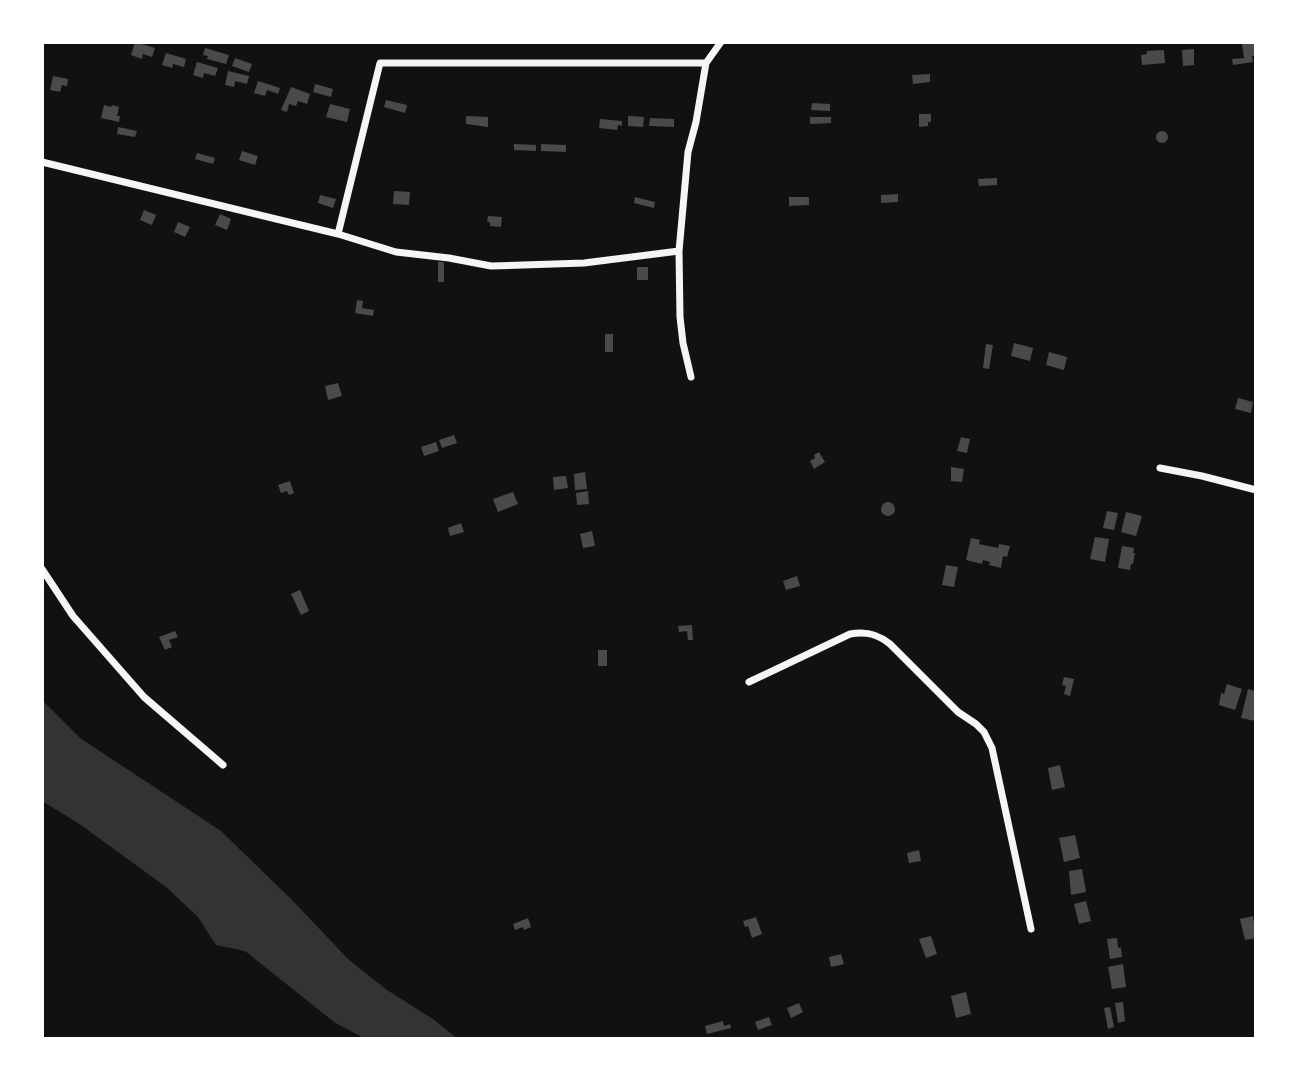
<svg xmlns="http://www.w3.org/2000/svg" width="1298" height="1081" viewBox="0 0 1298 1081" font-family="'PT Sans Narrow',sans-serif">
<rect width="100%" height="100%" fill="#111"/>
<path fill="#333" d="M42,700L80,738L221,831L292,900L349,960L387,990L433,1019L458,1039H365L334,1022L245,951L216,945L198,917L166,887L81,825L42,801Z"/>
<path fill="#4a4a4a" d="M135,42L155,48L152,57L143,54L142,59L131,55Z
M1256,42V56H1252L1253,62L1233,65L1232,59L1244,58L1242,44Z
M205,48L229,55L226,64L207,59L208,56L203,55Z
M1194,49V65L1183,66L1182,50Z
M1164,50L1165,63L1142,65L1141,55L1147,54V51Z
M166,53L186,59L184,67L173,64L172,68L162,65Z
M235,58L252,64L249,72L232,66Z
M197,62L218,68L215,76L204,73L203,78L193,75Z
M228,71L249,76L247,84L235,81L234,87L225,85Z
M930,74V82L913,84L912,75Z
M53,76L68,79L67,86L62,85L60,92L50,90Z
M258,81L280,88L278,94L267,90L265,96L254,93Z
M315,84L333,89L331,97L313,92Z
M291,87L310,94L307,104L298,101L296,106L289,104L287,112L281,110Z
M386,100L407,105L405,113L384,107Z
M812,103L830,104V111L811,110Z
M330,104L350,109L347,122L326,117Z
M104,105L111,107L112,105L119,107L117,116H120L119,122L101,118Z
M919,114H931V122H928V126L919,127Z
M466,116L488,117V127L466,124Z
M628,116L644,117L643,127L628,126Z
M810,117H831V123L810,124Z
M650,118L674,119V127L649,126Z
M600,119L622,121V126L618,125L617,130L599,128Z
M118,127L137,131L135,137L117,134Z
M1156 137a6 6 0 1 1 12 0a6 6 0 1 1-12 0Z
M514,144L536,145V151L514,150Z
M541,144L566,145V152L541,151Z
M242,151L258,156L255,165L239,160Z
M197,153L215,158L213,164L195,159Z
M997,178V185L979,186L978,179Z
M394,191L410,192L409,205L393,204Z
M898,194V202L881,203V195Z
M320,195L336,199L333,208L318,203Z
M635,197L655,202L654,208L634,203Z
M789,197H809V205L789,206Z
M144,210L156,215L152,225L140,220Z
M220,214L231,219L227,230L215,225Z
M488,216L502,217L501,227L490,226V222H487Z
M178,222L190,227L185,237L174,232Z
M438,262H444V282H438Z
M637,267H648V280H637Z
M357,300L363,301L362,308L374,310L373,316L355,313Z
M605,334H613V352H605Z
M1014,343L1033,348L1030,361L1011,356Z
M986,344L993,345L989,369L983,368Z
M1049,352L1067,357L1064,370L1046,365Z
M338,383L342,396L328,400L325,386Z
M1238,398L1253,402L1251,413L1235,409Z
M454,435L457,443L442,448L439,440Z
M961,437L970,439L967,453L957,451Z
M436,442L439,451L424,456L421,447Z
M819,452L825,462L814,469L810,461L815,458L814,455Z
M951,467L964,469L962,482L951,481Z
M585,472L587,489L575,490L574,474Z
M566,476L568,488L554,490L553,477Z
M290,481L294,493L289,495L287,491L281,493L278,485Z
M588,491L589,504L577,505L576,493Z
M513,492L518,504L498,512L493,499Z
M881 509a7 7 0 1 1 14 0a7 7 0 1 1-14 0Z
M1107,511L1118,513L1114,530L1103,528Z
M1126,512L1142,516L1136,536L1121,532Z
M461,523L464,532L450,536L448,528Z
M592,531L595,546L583,548L580,534Z
M1095,537L1109,539L1105,562L1090,559Z
M971,538L980,540L979,544L998,548L999,544L1010,546L1007,557L1003,556L1001,568L989,565L990,562L983,560L982,564L966,560Z
M1122,546L1134,548L1133,553H1135L1133,564H1131L1130,570L1118,568Z
M946,565L958,567L954,587L942,585Z
M797,576L800,586L786,590L783,581Z
M300,590L309,611L301,615L291,594Z
M692,625L693,640H688L687,631L679,632L678,626Z
M175,631L178,637L169,640L172,647L165,650L159,637Z
M598,650H607V666H598Z
M1064,677L1074,679L1070,696L1064,694L1066,686L1062,685Z
M1227,684L1242,689L1235,710L1219,705L1221,693L1224,694Z
M1248,689L1256,691L1255,721L1241,718Z
M1060,765L1065,787L1052,790L1048,768Z
M1075,835L1080,858L1064,862L1059,838Z
M919,850L921,861L909,863L907,853Z
M1082,869L1086,892L1071,895L1069,871Z
M1086,901L1091,921L1079,924L1074,904Z
M1253,916L1256,938L1245,940L1240,919Z
M756,917L762,934L752,938L748,926L745,927L743,921Z
M528,918L531,927L524,930L523,927L515,930L513,924Z
M931,936L937,954L926,958L919,939Z
M1117,938L1118,948L1121,947L1122,957L1110,959L1107,939Z
M841,954L844,964L831,967L829,957Z
M1123,964L1126,987L1112,989L1108,967Z
M966,992L971,1014L956,1018L951,996Z
M1123,1002L1125,1021L1118,1023L1115,1003Z
M799,1003L803,1012L791,1018L787,1008Z
M1110,1007L1114,1027L1108,1029L1104,1008Z
M769,1017L772,1025L758,1030L755,1022Z
M723,1021L724,1026L730,1024L731,1028L707,1034L705,1026Z"/>
<g fill="none" stroke-linecap="round" stroke-linejoin="round">
<path stroke="#f5f5f5" stroke-width="7" d="M42,162L338,234L396,252L449,258L491,266L584,263L679,251
M338,234L380,63H706
M691,377L683,343L680,317L679,251L688,152L696,122L706,63L721,42
M1160,468L1202,476L1256,490
M42,569L73,616L144,697L223,765
M749,682L850,634C866,631 878,634 890,644L958,712L976,724L984,732L992,748L1031,929"/>
</g>
<rect width="1298" height="1081" fill="none" stroke="#ffffff" stroke-width="88"/>
</svg>
